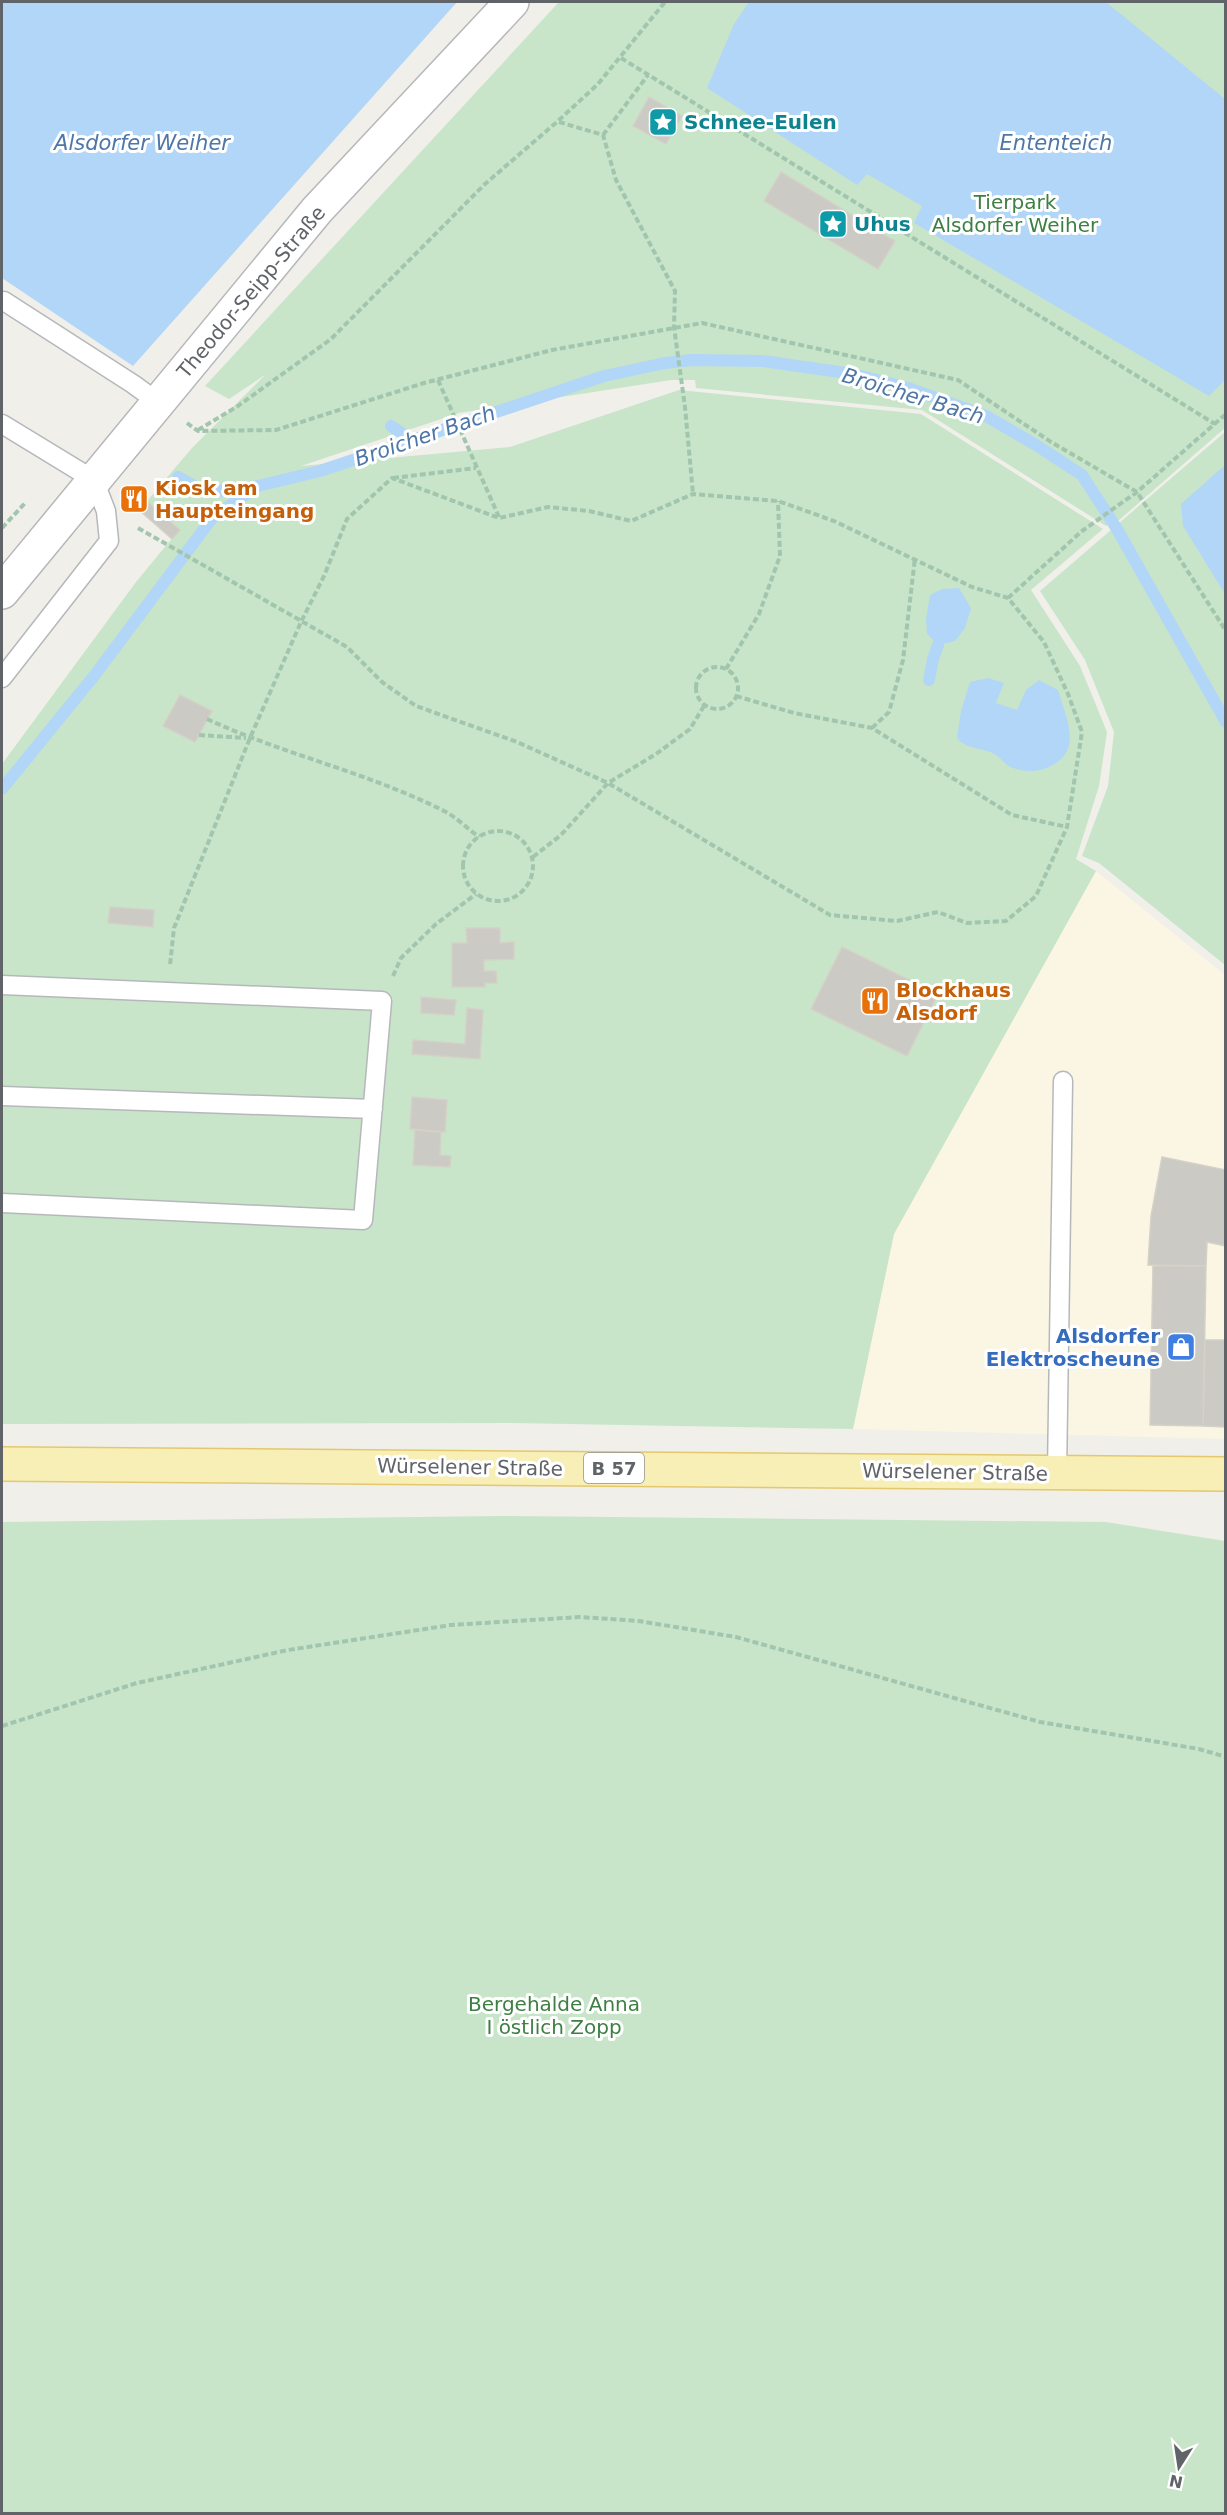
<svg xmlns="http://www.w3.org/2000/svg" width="1227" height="2515" viewBox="0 0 1227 2515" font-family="'DejaVu Sans',sans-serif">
<rect width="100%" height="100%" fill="#f0efe9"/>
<path fill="#fbf6e3" d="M1096,871L1225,975V1439L853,1429L894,1234Z"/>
<path fill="#c8e5c9" d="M559,2H1225V428L1118,521L1115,518L1106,526L922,410L696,388L695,380H671L459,413L301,466L510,447L679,390L921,414L1103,529L1031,590L1080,666L1107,732L1099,786L1076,859L1096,871L894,1234L853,1429L513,1423L2,1424V764L136,582L179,530L147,501L192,448L265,375L229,399L205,386Z
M1225,432V965L1099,863L1082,856L1108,786L1114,732L1085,660L1040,591Z
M501,1516L1106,1522L1225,1541V2513H2V1522Z"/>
<path fill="#b2d6f7" d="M2,2H457L133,366L2,278Z
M749,2H1106L1225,99V380L1209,396L914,223L922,206L867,174L857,185L707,88L734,24Z
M1225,465V594L1183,526L1181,504Z
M959,588L971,608L965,628L955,641L938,645L927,634L926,619L930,595L942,589Z
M988,678L1004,683L996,703L1017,710L1026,690L1039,680L1058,690C1066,718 1084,751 1049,767C1039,772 1024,772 1013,768C1006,766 1001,758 995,754C983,748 965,749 957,738L961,711L970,682Z"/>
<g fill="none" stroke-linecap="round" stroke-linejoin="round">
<path stroke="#b2d6f7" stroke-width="12" d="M391,426L412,440
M178,477L198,488L225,491L258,486L320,471L604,376L665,363L692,360L763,361L853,374L908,388L986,416L1036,445L1082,475L1117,529L1226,722
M929,680L933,659L938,645
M2,789L94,676L213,517L254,489"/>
</g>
<path fill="#cccac5" stroke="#d4d1c7" stroke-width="1.5" d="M649,97L682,116L666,144L633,126Z
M781,172L895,241L878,269L764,201Z
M147,501L180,530L172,539L139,510Z
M180,695L212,711L195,742L163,726Z
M110,907L154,910L153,927L108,923Z
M466,928H500V943L514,942V959L484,960V971H496L497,983H485V987H452V943H467Z
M842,947L938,994L907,1056L811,1009Z
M421,997L456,1000L454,1015L421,1013Z
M467,1008L483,1010L480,1059L412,1054L413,1040L465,1044Z
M412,1097L447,1100L445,1132L410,1129Z
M415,1130L441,1132L440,1155L451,1156L450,1167L413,1165Z
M1162,1157L1226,1170V1246L1207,1242L1206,1266L1148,1265L1151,1216Z
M1153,1266H1206L1203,1426L1150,1425Z
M1205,1340H1226V1427L1203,1426Z"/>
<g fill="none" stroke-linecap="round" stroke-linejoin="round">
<g stroke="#b5b8bb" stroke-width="21">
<path id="lane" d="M4,301L133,384L159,403
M2,424L94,480L106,511L109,541L2,678
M2,985L382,1001L363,1220L2,1203
M2,1096L373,1109
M1057,1473L1063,1081"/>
</g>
<g stroke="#b5b7bb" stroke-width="36">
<path id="secondary" d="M2,592L317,210L512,2"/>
</g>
<g stroke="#e4c86e" stroke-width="36">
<path id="primary" d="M2,1464L1226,1474"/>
</g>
<path stroke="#a2c5ae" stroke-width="4" stroke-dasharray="6 3" stroke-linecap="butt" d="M621,58L1215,424
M559,122L603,135L616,180L675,291L674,327L685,407L693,494
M603,135L648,75
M438,380L499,517
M187,423L198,431L276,430L424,383L552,350L702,323L958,380L1051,442L1137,492L1226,631
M198,430L238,406L331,339L485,184L558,121L598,84L665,2
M393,478L476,468
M2,528L26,502
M138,528L347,647L382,682L416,706L517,742L608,783L830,915L897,921L938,912L967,923L1006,921L1036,896L1067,827L1082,732L1068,694L1044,642L1008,598L972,587L834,521L778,501L693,494L631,521L589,511L548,507L499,518L392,478L347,519L324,576L301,622L250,738L174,928L170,965
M1008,598L1082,531L1137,492L1226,414
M696 688a21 21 0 1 1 42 0a21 21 0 1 1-42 0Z
M726,669L759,614L780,556L778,501
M736,696L794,713L872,728L1012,815L1067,827
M207,719C285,755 370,773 446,812C457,818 468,829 479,837
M872,728L889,712L903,660L915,558
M199,735L246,738
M463 866a35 35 0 1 1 70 0a35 35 0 1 1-70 0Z
M533,857L561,835L608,783L656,754L690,729L704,706
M393,976L401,958L436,924L476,894
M2,1726L137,1683L288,1650L451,1625L580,1617L639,1621L736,1637L1040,1722L1199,1749L1226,1757"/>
<use href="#lane" stroke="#fff" stroke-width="18"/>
<use href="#secondary" stroke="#fff" stroke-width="33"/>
<use href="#primary" stroke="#f7efb6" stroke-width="33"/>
</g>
<defs>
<g id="sight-square" transform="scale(1.5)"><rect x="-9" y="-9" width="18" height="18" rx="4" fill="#0f9aa8" stroke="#fff"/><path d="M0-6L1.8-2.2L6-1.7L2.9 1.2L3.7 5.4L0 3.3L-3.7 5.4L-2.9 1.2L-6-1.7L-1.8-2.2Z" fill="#fff"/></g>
<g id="restaurant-square" transform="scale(1.5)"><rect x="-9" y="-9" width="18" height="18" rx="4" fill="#e8710a" stroke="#fff"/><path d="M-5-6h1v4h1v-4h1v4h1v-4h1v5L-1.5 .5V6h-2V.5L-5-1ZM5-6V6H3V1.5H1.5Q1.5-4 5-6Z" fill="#fff"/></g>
<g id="shop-square" transform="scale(1.5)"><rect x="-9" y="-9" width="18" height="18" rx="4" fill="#3f7fe0" stroke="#fff"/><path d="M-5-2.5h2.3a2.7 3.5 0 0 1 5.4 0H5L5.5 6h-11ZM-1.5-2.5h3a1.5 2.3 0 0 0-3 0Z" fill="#fff"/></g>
</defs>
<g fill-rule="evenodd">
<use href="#sight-square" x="663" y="122"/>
<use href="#sight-square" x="833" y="224"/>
<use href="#restaurant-square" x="134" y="499"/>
<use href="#restaurant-square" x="875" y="1001"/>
<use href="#shop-square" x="1181" y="1347"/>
</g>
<g text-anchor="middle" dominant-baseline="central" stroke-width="6" stroke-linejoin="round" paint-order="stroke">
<rect fill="#fff" stroke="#909295" stroke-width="1.5" x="584" y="1453" width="60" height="30" rx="4.5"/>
<g font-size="18" font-weight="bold" fill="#606367">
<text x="614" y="1468">B 57</text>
</g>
<g font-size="20" font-weight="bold" fill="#0d838f" stroke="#fff" text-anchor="start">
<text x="684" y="122">Schnee-Eulen</text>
<text x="854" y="224">Uhus</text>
</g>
<g font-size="20" fill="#3e8043" stroke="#fff">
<text x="1015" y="202">Tierpark<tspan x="1015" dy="23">Alsdorfer Weiher</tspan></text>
<text x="554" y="2004">Bergehalde Anna<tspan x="554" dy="23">I östlich Zopp</tspan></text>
</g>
<g font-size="20" fill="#606367" stroke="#fff">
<text transform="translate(251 292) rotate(-50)">Theodor-Seipp-Straße</text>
<text transform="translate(470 1467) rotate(1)">Würselener Straße</text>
<text transform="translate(955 1472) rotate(1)">Würselener Straße</text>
</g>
<g font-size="20" font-weight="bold" fill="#c56008" stroke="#fff" text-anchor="start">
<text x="155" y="488">Kiosk am<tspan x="155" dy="23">Haupteingang</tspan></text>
<text x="896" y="990">Blockhaus<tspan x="896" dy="23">Alsdorf</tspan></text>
</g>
<g font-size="20" font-weight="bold" fill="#366cbe" stroke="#fff" text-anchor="end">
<text x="1160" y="1336">Alsdorfer<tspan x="1160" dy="23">Elektroscheune</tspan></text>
</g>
<g font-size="21" font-style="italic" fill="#4e77a8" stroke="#fff">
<text x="142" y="143">Alsdorfer Weiher</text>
<text x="1056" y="143">Ententeich</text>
<text transform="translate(913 396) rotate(17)">Broicher Bach</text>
<text transform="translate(425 436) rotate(-19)">Broicher Bach</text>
</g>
</g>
<rect width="1227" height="2515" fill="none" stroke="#606367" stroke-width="6"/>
<g transform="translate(1179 2467) rotate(192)" stroke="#ffffff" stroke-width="4.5" paint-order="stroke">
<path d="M0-4.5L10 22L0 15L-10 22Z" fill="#606367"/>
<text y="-9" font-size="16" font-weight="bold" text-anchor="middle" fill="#606367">N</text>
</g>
</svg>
